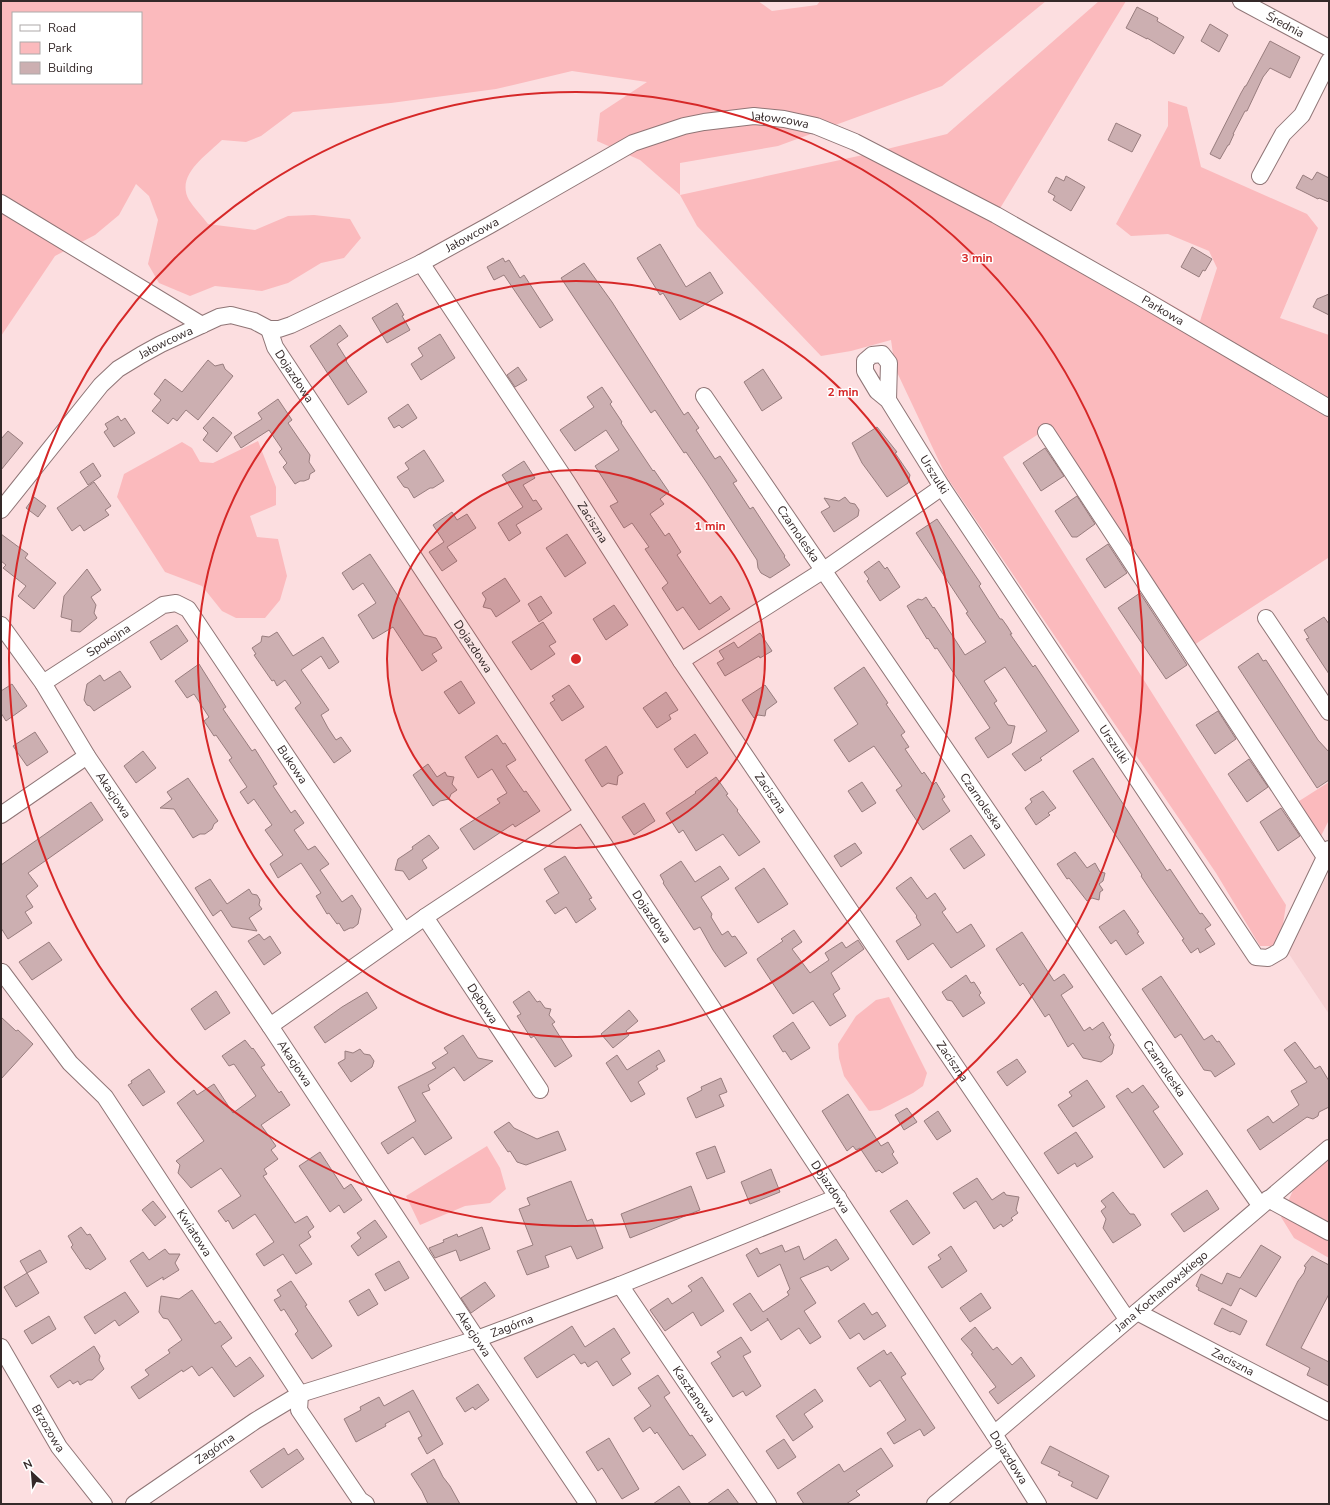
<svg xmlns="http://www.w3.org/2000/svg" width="1330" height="1505" viewBox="0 0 1330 1505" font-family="'Nunito Sans',sans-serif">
<rect width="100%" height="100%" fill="#fcdee0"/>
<path fill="#f7d1d3" d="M1329,872V1014L1287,951Z"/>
<path fill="#fbbabd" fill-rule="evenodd" d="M1,1H758L772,11L817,5L820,1H1046L942,86L778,146L680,163V195L863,155L947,134L1099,1H1126L996,215L1144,289L1200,321L1217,268L1209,251L1168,234L1131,236L1116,224L1168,126V101L1187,107L1201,167L1307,214L1318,228L1280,318L1329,335V559L1328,558L1194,645L1048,428L1003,457L1286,905L1283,924L1275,946H1260L1216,873L946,476L895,368L891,340L851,351L821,356L697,226L680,195L640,160L597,141L600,113L647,82L572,71L496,89L391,103L293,112L261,136L246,142L222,140C207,155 175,175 189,200C194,208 202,216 208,224L255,230L288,216L314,215L350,219L361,238L344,258L321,263L288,283L262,291L215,286L190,296L159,283L148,264L158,220L149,196L136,184L119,215L95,235L55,256L1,336ZM13,13H141V83H13Z
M258,441L276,487V505L250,516L257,537L278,539L287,576L280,600L265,618H236L222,611L202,586L165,572L117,497L124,474L182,442L192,448L200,462L213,463Z
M1329,782V820L1320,838L1296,803Z
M889,997L927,1073L923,1086L913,1093L880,1110L869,1111L844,1076L839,1058L838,1044L856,1016L876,1000Z
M487,1146L500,1168L506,1189L490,1203L465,1206L420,1225L406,1196Z
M1329,1157V1258L1294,1238L1281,1217L1295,1186Z"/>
<path fill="#ccafb1" stroke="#987d7e" d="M1137,7L1158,18L1157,21L1184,37L1174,54L1147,38V39L1126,28Z
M1210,24L1228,35L1219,52L1201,41Z
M1270,41L1300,57L1290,78L1270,68L1263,77L1247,111H1245L1233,134H1234L1229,145H1228L1220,159L1210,154L1241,93L1245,86H1246Z
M1116,123L1141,135L1132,152L1108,140Z
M1317,172L1329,178V202L1319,198L1318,199L1296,188L1303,175L1312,180Z
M1066,176L1085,187L1071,211L1053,200L1055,196L1048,192L1056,177L1064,181Z
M660,244L686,287L710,272L723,293L680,320L663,293L660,295L637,258Z
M1192,247L1212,259L1205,271L1203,270L1199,277L1181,267Z
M503,258L505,262L509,260L520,278L524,275L553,320L540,328L504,275L494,280L487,267Z
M584,263L612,302L684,415L688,412L699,428L696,430L715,459L720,456L737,481L733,483L750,509L753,507L785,556L784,557L790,565L770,578L761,573L758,568L757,560L707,483L686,452L684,453L655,410L651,413L561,278Z
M1329,294V315L1313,307L1317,299Z
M397,303L404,315L402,316L410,330L387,343L372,318Z
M340,325L348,336L337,344L347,360L346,361L367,392L348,405L310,346Z
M440,334L455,358L421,380L411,364L423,356L418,348Z
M208,360L215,366L223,364L225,369L233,376L198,420L186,410L177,421L173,418L168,424L152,411L161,400L154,394L165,379L182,392Z
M518,367L527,380L515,387L507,375Z
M763,369L782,398L762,411L744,382Z
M602,387L612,402L610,404L622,422L621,423L653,471L654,470L669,492L660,499L664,504L650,514L665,536L669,533L681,552L677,555L710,604L721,596L730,609L699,630L683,607L677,611L662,588L668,583L645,549L649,547L632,523L624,528L610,506L618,502L595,466L619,450L606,430L575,451L560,430L594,407L587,397Z
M278,399L292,420L288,423L310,455L309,462L315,471L310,474L309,479L304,481H300L295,484L283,467L287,463L279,452L282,449L269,430L241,448L234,437L262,419L258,413Z
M408,404L417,418L402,428L399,425L394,428L388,418Z
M118,416L121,421L125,418L135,433L114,447L104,432L108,429L105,424Z
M213,417L232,433L217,452L203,440L208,433L203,428Z
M877,427L897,452L895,453L910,475L908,483L887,497L862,463L852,443Z
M8,431L23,443L1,470V439Z
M1045,448L1064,476L1041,491L1023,463Z
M424,450L444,481L433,488H430L414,498L408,488L404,487L397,477L409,469L405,463Z
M524,461L535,478L523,485L533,501L536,500L542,509L516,525L521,533L509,541L498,523L523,507L502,475Z
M93,463L101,476L88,485L80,472Z
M94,482L111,506L105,510L109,515L84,531L80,525L72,531L57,508Z
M1077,496L1095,524L1077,537H1072L1055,511Z
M34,497L46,506L38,517L26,508Z
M845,497L850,503L855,504L859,510L858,516L834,532L821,512L830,507L824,498L839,501Z
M452,512L457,520L467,514L476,528L447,547L457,561L442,571L429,552L444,542L433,525Z
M937,519L981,584L979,586L1000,619H1002L1007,626L1012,634H1010L1033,667L1035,665L1079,731L1040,758L1042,760L1025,771L1012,754L1047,731L1005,667L984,681L997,701L994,703L1008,725L1015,726L1011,743L988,758L975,738L990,728L937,648L935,649L928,638L927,639L907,606L918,599L922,600L926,597L933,608L934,607L965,655L986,642L966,613L968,612L916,533Z
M1,534L28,554L25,558L56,583L34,609L18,596L26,586L3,568L6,565L1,561Z
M567,534L586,563L565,577L546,548Z
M1108,544L1127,573L1105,588L1086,559Z
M370,554L424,635L436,638L442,648L432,654L437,661L422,671L393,627L373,639L358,615L376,603L363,583L353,590L342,573Z
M879,561L885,569L887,567L900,587L880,601L867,581L869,579L864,572Z
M87,569L101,590L91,597L96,605L94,613L97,618L80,632L71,631L72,620L61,617L64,596Z
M505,578L520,601L496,617L491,609L483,607L486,599L482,593Z
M1140,593L1187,665L1166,679L1118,608Z
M541,596L552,613L539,622L528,604Z
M614,605L628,625L606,640L593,619Z
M1324,617L1329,624V674L1306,639L1309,638L1304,630Z
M543,622L556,642L549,646L555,654L531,670L512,642Z
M177,625L188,641L161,660L150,642Z
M277,632L293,656L323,637L339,662L329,669L321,656L301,670L329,710L321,715L328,728L336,740L341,737L351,751L334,763L295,708L301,703L285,680L277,686L274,680L272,681L254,655L256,654L252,648L261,642L262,636L269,637Z
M760,633L772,651L760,658L759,656L725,676L717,663L724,659L719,651L734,642L738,648Z
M1258,653L1263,661L1266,660L1318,740L1329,752V780L1317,788L1238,667Z
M199,664L226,707L223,709L252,751L255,749L277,784L273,786L291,813L295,810L304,823L294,830L308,850L315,846L329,864L320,870L342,902L352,895L361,909L358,924L353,928H350L344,931L339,923L337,924L329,913L327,914L316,896L321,893L301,863L278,878L270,864L283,855L265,830L272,825L254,799L248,804L240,792L247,787L229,760L232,758L216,735L214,736L204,721L209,717L194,694L187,698L175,681Z
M864,667L888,703L886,704L905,732L901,735L909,747L905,749L922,774L924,772L933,785L936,782L945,797L942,799L950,811L923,830L896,790L902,786L874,746L849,762L834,740L858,724L834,688Z
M120,671L131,687L94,711L90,706L87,705L84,700L87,684L100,675L104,681Z
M461,681L475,703L459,714L444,692Z
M12,684L27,706L6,721L1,713V691Z
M569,685L584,707L562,721L550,703L555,700L552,696Z
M765,685L777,702L766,710L765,716L758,715L754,718L742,700Z
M666,692L678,710L669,715L671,719L657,728L643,708Z
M1218,711L1236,739L1215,754L1196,725Z
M35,732L48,752L27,766L13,746Z
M695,734L708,753L687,768L674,749Z
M497,735L503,744L505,743L516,760L506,766L524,792L526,791L540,811L515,827L513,824L474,850L460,829L500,803L497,799L507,793L492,769L478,778L465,757Z
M606,746L623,773L618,776L617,785L608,783L602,787L585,760Z
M143,751L156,768L136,783L124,766Z
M1093,758L1167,871L1170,869L1200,914L1202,913L1211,925L1205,929L1215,944L1200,953L1198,948L1191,953L1182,940L1184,939L1151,891L1141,876L1142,875L1073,771Z
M1249,759L1268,787L1247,802L1228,774Z
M428,764L437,777L445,772L447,776L454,777L452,784L457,790L451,794L449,799L440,801L433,806L413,775Z
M716,777L728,794L726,795L738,810L737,811L760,842L739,856L723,834L696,851L683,830L679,833L666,813L696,793L695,792Z
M188,778L218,821L214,824L212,829L205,834H200L193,838L174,809L160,808L172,799L167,792Z
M862,782L876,803L862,812L848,791Z
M1043,791L1056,808L1048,813L1050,815L1036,825L1025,808L1032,802L1030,799Z
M91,802L103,820L28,873L38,886L26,896L33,907L25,912L32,923L8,939L1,928V865Z
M644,803L655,821L634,835L622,817Z
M1281,808L1300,836L1278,851L1260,822Z
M429,835L439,848L422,860L427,868L409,880L403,871L395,870L398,859L413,849L412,847Z
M971,835L985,855L964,869L950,849Z
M855,843L862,853L841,867L834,856Z
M1075,852L1087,868L1095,863L1100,872L1105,873L1103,881L1099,884L1103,890L1100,892L1099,900L1092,898L1087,901L1069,878L1067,879L1057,864Z
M565,856L592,898L589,899L596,909L576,923L566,907L555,914L546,901L559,893L544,869Z
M681,861L695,882L720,866L729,879L701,897L712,914L711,917L722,935L728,931L732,937L735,936L747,953L725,967L713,950L700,927L694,930L663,883L664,882L660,875Z
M764,868L788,904L758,923L735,888Z
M911,877L927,899L935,893L946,909L942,912L957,933L971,924L985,946L951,968L933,943L908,960L896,941L921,925L916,917L917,916L896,888Z
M210,879L227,904L249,889L252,894L257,895L260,900L259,905L262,909L249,918L257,931L232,927L221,910L213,916L195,888Z
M1124,910L1139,932L1137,933L1144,943L1126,955L1116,940L1111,944L1099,927Z
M794,930L802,942L792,949L810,973L829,960L825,953L842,942L846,948L858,940L864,949L831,973L840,989L833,994L846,1016L830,1026L813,1001L793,1014L758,961L757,959L783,941L781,939Z
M1022,932L1054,981L1064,974L1073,987L1061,995L1084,1031L1090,1027L1092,1030L1103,1022L1111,1035L1109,1037L1114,1045L1112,1054L1101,1062L1083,1058L1073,1043L1068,1047L1049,1014L1045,1017L1023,983L1020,986L996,949Z
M259,934L264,940L270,936L281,953L264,965L248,941Z
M49,942L62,960L32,980L19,962Z
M966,975L971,983L974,982L981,993L979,995L985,1003L963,1017L952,1001L947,1000L942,992Z
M1161,976L1204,1040L1212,1035L1217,1042L1219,1041L1235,1064L1215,1077L1211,1071L1204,1070L1181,1034L1175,1038L1142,989Z
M216,991L230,1013L205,1030L191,1009Z
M529,991L537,1002L540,1001L545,1008L551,1009L549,1015L555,1022L552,1024L572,1056L555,1067L534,1036L531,1038L517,1016L521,1014L513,1002Z
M367,992L377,1008L325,1043L314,1027L342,1007Z
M629,1010L638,1021L626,1031L629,1035L613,1048L601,1034Z
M1,1017L16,1031L18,1030L33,1044L1,1079Z
M793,1022L810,1048L791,1060L785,1051L783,1052L773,1036Z
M463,1035L478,1058L493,1061L464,1081L454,1067L428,1085L430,1090L422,1093L452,1138L425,1155L413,1137L388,1154L381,1143L416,1121L398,1087L436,1068L432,1063L448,1053L444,1048Z
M245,1040L252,1049L253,1048L265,1065L261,1067L279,1093L281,1091L290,1105L261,1125L276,1146L271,1150L278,1159L264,1169L267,1174L263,1176L295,1223L307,1216L314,1227L308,1232L311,1237L299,1245L312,1264L296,1274L283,1254L264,1266L256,1254L274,1242L255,1214L233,1229L228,1220L226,1222L218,1211L241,1196L221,1168L191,1188L178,1173L180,1165L176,1161L204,1141L177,1103L194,1090L197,1095L214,1084L233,1113L256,1096L234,1064L229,1066L222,1056Z
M1295,1042L1315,1069L1320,1066L1329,1081V1107L1319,1112L1318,1116L1313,1119L1307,1117L1260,1150L1247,1130L1268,1116L1273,1123L1299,1105L1291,1091L1307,1082L1284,1050Z
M360,1049L364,1054L370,1055L374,1061L372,1067L351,1082L338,1063L345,1059V1051L353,1053Z
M659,1050L665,1061L656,1066L658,1069L638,1082L645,1094L631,1102L606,1063L617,1055L627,1070Z
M1017,1059L1026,1072L1007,1086L997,1072Z
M149,1069L165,1092L143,1106L128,1085L132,1083L131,1081Z
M721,1078L727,1092L719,1095L724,1106L696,1118L687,1098L702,1090L701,1087Z
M1087,1080L1105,1107L1073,1127L1058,1105L1072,1096L1069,1092Z
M1143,1085L1159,1107L1153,1111L1183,1154L1164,1168L1116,1096L1128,1088L1132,1093Z
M848,1094L881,1146L888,1142L894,1152L892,1154L898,1163L882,1173L879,1170L876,1172L860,1148L856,1150L853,1146L847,1151L822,1111Z
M907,1108L917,1122L904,1130L895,1115Z
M938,1111L951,1131L937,1140L924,1121Z
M509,1122L514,1128L537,1139L558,1131L566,1150L526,1165L517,1162L510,1151L508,1152L494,1132Z
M1076,1132L1093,1157L1077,1167L1075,1163L1058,1174L1044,1153Z
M715,1146L725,1172L707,1179L696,1153Z
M320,1152L344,1189L351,1184L362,1200L344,1213L339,1205L330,1212L299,1166Z
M771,1169L780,1192L750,1204L741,1182Z
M977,1178L992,1200L1004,1192L1006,1195L1019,1197L1016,1210L1018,1213L1011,1218L1013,1220L1003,1227L1001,1224L994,1229L976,1201L964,1209L953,1193Z
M571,1181L587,1221L592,1219L603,1248L577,1259L571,1246L545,1256L549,1267L527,1275L517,1251L533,1245L519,1209L530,1205L527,1198Z
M691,1186L700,1210L630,1238L621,1214Z
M1207,1190L1219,1209L1184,1232L1171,1214Z
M1113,1192L1130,1214H1134L1141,1225L1113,1243L1103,1228L1106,1219L1101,1211L1106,1207L1101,1201Z
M907,1200L930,1233L913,1245L890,1211Z
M153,1201L166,1217L155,1226L142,1210Z
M375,1220L387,1237L358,1256L351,1246L361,1238L357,1233Z
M81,1227L87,1235L90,1234L106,1259L90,1270L88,1268L86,1269L71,1247L73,1245L68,1236Z
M482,1227L490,1249L460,1261L456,1250L435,1258L429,1248L444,1242L443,1240L457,1234L458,1237Z
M836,1239L849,1259L831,1271L828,1266L800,1278L816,1303L804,1311L821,1337L810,1344L799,1328L781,1340L767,1318L768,1320L751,1331L733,1304L750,1293L763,1312L789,1295L787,1292L790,1289L780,1264L758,1277L746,1255L757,1248L760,1254L782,1245L785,1252L799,1246L804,1260Z
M1261,1245L1281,1257L1256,1297L1240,1288L1231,1306L1198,1290L1199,1288L1196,1286L1201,1274L1222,1284L1227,1273L1240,1278Z
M951,1246L967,1271L942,1288L928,1267L941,1259L938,1255Z
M165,1249L169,1254H180L175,1263L179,1270L163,1280V1277L147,1287L130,1261L143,1252L149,1260Z
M40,1250L47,1262L27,1273L39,1293L16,1307L4,1287L27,1273L20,1261Z
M1312,1256L1329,1265V1294L1301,1348L1329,1362V1386L1307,1375L1310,1368L1266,1345L1298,1281L1304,1273L1306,1267L1304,1266Z
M399,1261L409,1278L385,1291L375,1274Z
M702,1277L724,1311L701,1326L693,1312L665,1331L650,1310L668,1298L672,1304L692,1291L688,1286Z
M291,1281L307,1305L305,1306L332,1346L312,1359L295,1334L298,1331L284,1309L281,1311L274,1300L281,1296L277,1290Z
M485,1282L495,1296L471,1313L461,1298Z
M369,1289L378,1304L358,1316L349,1301Z
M192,1290L215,1324L220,1321L232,1338L221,1346L236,1367L250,1357L264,1376L234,1397L212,1367L199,1376L192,1366L183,1372L182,1370L139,1399L131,1387L149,1375L145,1370L170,1353L168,1350L182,1340L168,1319L163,1318L159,1312L161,1296L179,1299Z
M125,1292L139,1312L119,1326L115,1320L95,1334L84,1317Z
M981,1293L991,1308L970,1322L960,1308Z
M864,1303L872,1315L877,1312L886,1326L864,1340L859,1333L850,1339L838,1321Z
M1222,1308L1247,1321L1240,1335L1232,1331L1231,1332L1214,1324Z
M49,1316L56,1329L32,1344L24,1331Z
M572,1326L585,1347L614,1328L630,1353L621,1359L631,1374L613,1386L597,1361L588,1367L585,1362L581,1364L574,1354L537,1378L524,1358Z
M975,1327L993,1350L997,1347L1012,1365L1021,1357L1035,1376L998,1404L989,1392L996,1387L971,1354L973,1353L961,1339Z
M741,1337L751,1352L743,1356L761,1386L746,1396L743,1391L733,1397L711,1363L721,1357L717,1352Z
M94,1346L100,1356L99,1360L104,1369L92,1380H88L80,1385L78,1381L73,1384L70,1380L58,1388L50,1376Z
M884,1350L887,1355L891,1352L906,1374L901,1377L935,1428L924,1436L920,1429L894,1444L887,1433L906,1420L880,1380L870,1387L857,1368Z
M658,1375L670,1393L664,1397L690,1436L692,1435L706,1455L683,1470L657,1432L655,1434L650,1427L643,1432L634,1418L651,1406L638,1388Z
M478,1384L489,1400L475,1410L473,1407L465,1412L456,1398Z
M815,1389L823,1401L804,1414L813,1427L793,1441L776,1416Z
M413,1390L443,1444L427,1454L418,1438L422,1436L409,1411L385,1424L386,1426L356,1442L344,1419L361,1410L360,1407L379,1397L384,1406Z
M609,1438L639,1489L622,1499L602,1468L598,1471L586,1452Z
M784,1439L796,1457L778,1469L766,1451Z
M1050,1446L1109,1476L1097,1499L1071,1486L1073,1482L1058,1475L1060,1472L1041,1463Z
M284,1448L288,1455L297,1449L304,1459L262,1488L250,1471Z
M881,1448L893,1466L856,1491L860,1495L846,1504H804L797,1493L839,1464L844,1472Z
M434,1459L443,1477L450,1486L460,1504H428L422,1491L411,1474Z
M679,1486L691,1504H653Z
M728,1489L739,1504H707Z"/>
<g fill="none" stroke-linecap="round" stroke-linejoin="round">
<g stroke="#8f7576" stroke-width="18">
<g id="minor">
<path id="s1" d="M1241,1L1329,48"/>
<path d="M1260,176L1283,134L1302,115L1329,61"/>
<path d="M1,203L202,325"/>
<path id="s2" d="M421,263L567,482L681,661L1127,1319"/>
<path id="s3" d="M269,329L275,347L994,1434L1038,1504"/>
<path id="s4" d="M704,396L1170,1077L1260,1205"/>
<path id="s5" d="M888,400L889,363L882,354L872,355L865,361V371L877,391L888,400L942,487L1256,957L1268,958L1280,951L1329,849"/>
<path d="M1046,432L1325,857"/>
<path id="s6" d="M1,510L101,385L118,369L141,355L161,344L219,317L231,315L254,321L269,329H279L291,325L421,263L490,225L633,143L684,126L704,122L754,116L784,119L816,126L855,142L996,215L1140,297L1329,408"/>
<path d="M1266,618L1329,712"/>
<path id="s7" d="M1,625L43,683L87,756L270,1026L477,1339L588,1504"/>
<path d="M681,661L824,570L942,487"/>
<path id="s8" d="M43,683L163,605L176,603L188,609L404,931"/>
<path d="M1,815L87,756"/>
<path id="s9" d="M425,917L540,1090"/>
<path id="s10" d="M2,972L70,1063L105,1097L300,1394L299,1410L360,1500L366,1504"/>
<path d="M270,1026L425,917L582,813"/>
<path d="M1268,1199L1329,1232"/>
<path id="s11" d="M620,1285L768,1504"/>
<path id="s12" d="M1137,1312L1329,1412"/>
<path id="s13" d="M1,1347L59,1447L104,1504"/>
<path id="s14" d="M994,1434L1329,1148"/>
<path id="s15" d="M134,1504L255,1421L300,1394L477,1339L620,1285L838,1197"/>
<path d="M935,1504L1003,1448"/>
</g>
</g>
<use href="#minor" stroke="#fff" stroke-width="16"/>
</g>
<circle cx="576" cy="659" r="189" fill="#d62828" fill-opacity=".12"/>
<g fill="none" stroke="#d62828" stroke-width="2">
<circle cx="576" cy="659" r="189"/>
<circle cx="576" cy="659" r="378"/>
<circle cx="576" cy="659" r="567"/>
</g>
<g text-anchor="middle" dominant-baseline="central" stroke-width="3" stroke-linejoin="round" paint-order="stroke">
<g font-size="12" fill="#342929" stroke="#fff">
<text stroke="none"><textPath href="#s1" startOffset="50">Średnia</textPath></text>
<text stroke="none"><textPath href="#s6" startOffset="911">Jałowcowa</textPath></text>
<text stroke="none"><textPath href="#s6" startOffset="575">Jałowcowa</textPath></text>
<text stroke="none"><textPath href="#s6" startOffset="1341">Parkowa</textPath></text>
<text stroke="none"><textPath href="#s6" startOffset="238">Jałowcowa</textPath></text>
<text stroke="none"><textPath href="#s3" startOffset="54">Dojazdowa</textPath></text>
<text stroke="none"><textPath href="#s5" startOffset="203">Urszulki</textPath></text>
<text stroke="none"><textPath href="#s2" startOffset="311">Zaciszna</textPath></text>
<text stroke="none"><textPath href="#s4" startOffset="167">Czarnoleska</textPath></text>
<text stroke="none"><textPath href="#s8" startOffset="78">Spokojna</textPath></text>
<text stroke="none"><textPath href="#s3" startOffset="378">Dojazdowa</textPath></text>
<text stroke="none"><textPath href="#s5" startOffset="527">Urszulki</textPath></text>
<text stroke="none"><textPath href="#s8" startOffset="357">Bukowa</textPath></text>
<text stroke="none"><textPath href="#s2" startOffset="635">Zaciszna</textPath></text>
<text stroke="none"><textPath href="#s7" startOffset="204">Akacjowa</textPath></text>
<text stroke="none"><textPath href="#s4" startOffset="491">Czarnoleska</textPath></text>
<text stroke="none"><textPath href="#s3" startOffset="702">Dojazdowa</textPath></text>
<text stroke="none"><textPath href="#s9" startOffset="104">Dębowa</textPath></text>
<text stroke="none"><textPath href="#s2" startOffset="959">Zaciszna</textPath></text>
<text stroke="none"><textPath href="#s7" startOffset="528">Akacjowa</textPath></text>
<text stroke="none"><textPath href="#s4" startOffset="815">Czarnoleska</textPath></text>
<text stroke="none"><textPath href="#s3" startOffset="1026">Dojazdowa</textPath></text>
<text stroke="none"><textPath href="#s10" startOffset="325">Kwiatowa</textPath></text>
<text stroke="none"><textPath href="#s14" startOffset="220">Jana Kochanowskiego</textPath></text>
<text stroke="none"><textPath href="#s15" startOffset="422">Zagórna</textPath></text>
<text stroke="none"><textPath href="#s7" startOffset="852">Akacjowa</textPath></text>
<text stroke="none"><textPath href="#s12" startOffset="108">Zaciszna</textPath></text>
<text stroke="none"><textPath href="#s11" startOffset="132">Kasztanowa</textPath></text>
<text stroke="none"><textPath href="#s13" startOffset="94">Brzozowa</textPath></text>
<text stroke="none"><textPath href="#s15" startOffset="98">Zagórna</textPath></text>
<text stroke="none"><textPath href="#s3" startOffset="1350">Dojazdowa</textPath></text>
</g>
</g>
<circle cx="576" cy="659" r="6" fill="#d62828" stroke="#fff" stroke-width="2"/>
<g font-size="12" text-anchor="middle" font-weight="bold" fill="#d62828" stroke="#fff" stroke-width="3" stroke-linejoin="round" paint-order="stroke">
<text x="977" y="262">3 min</text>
<text x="843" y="396">2 min</text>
<text x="710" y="530">1 min</text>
</g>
<rect width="1330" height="1505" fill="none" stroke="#342929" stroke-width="4"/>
<rect x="12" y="12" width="130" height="72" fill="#ffffff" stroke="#aea9a9"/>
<rect x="20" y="25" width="20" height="6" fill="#ffffff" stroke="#aea9a9"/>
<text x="48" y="32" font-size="12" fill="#342929">Road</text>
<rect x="20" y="42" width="20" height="12" fill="#fbbabd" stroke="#aea9a9"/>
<text x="48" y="52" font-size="12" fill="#342929">Park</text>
<rect x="20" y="62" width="20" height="12" fill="#ccafb1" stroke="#aea9a9"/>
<text x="48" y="72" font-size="12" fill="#342929">Building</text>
<g transform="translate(32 1473) rotate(334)" stroke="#ffffff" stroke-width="3" paint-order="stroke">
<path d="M0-3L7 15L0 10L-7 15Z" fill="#342929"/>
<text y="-6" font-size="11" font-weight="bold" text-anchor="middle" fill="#342929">N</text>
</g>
</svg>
